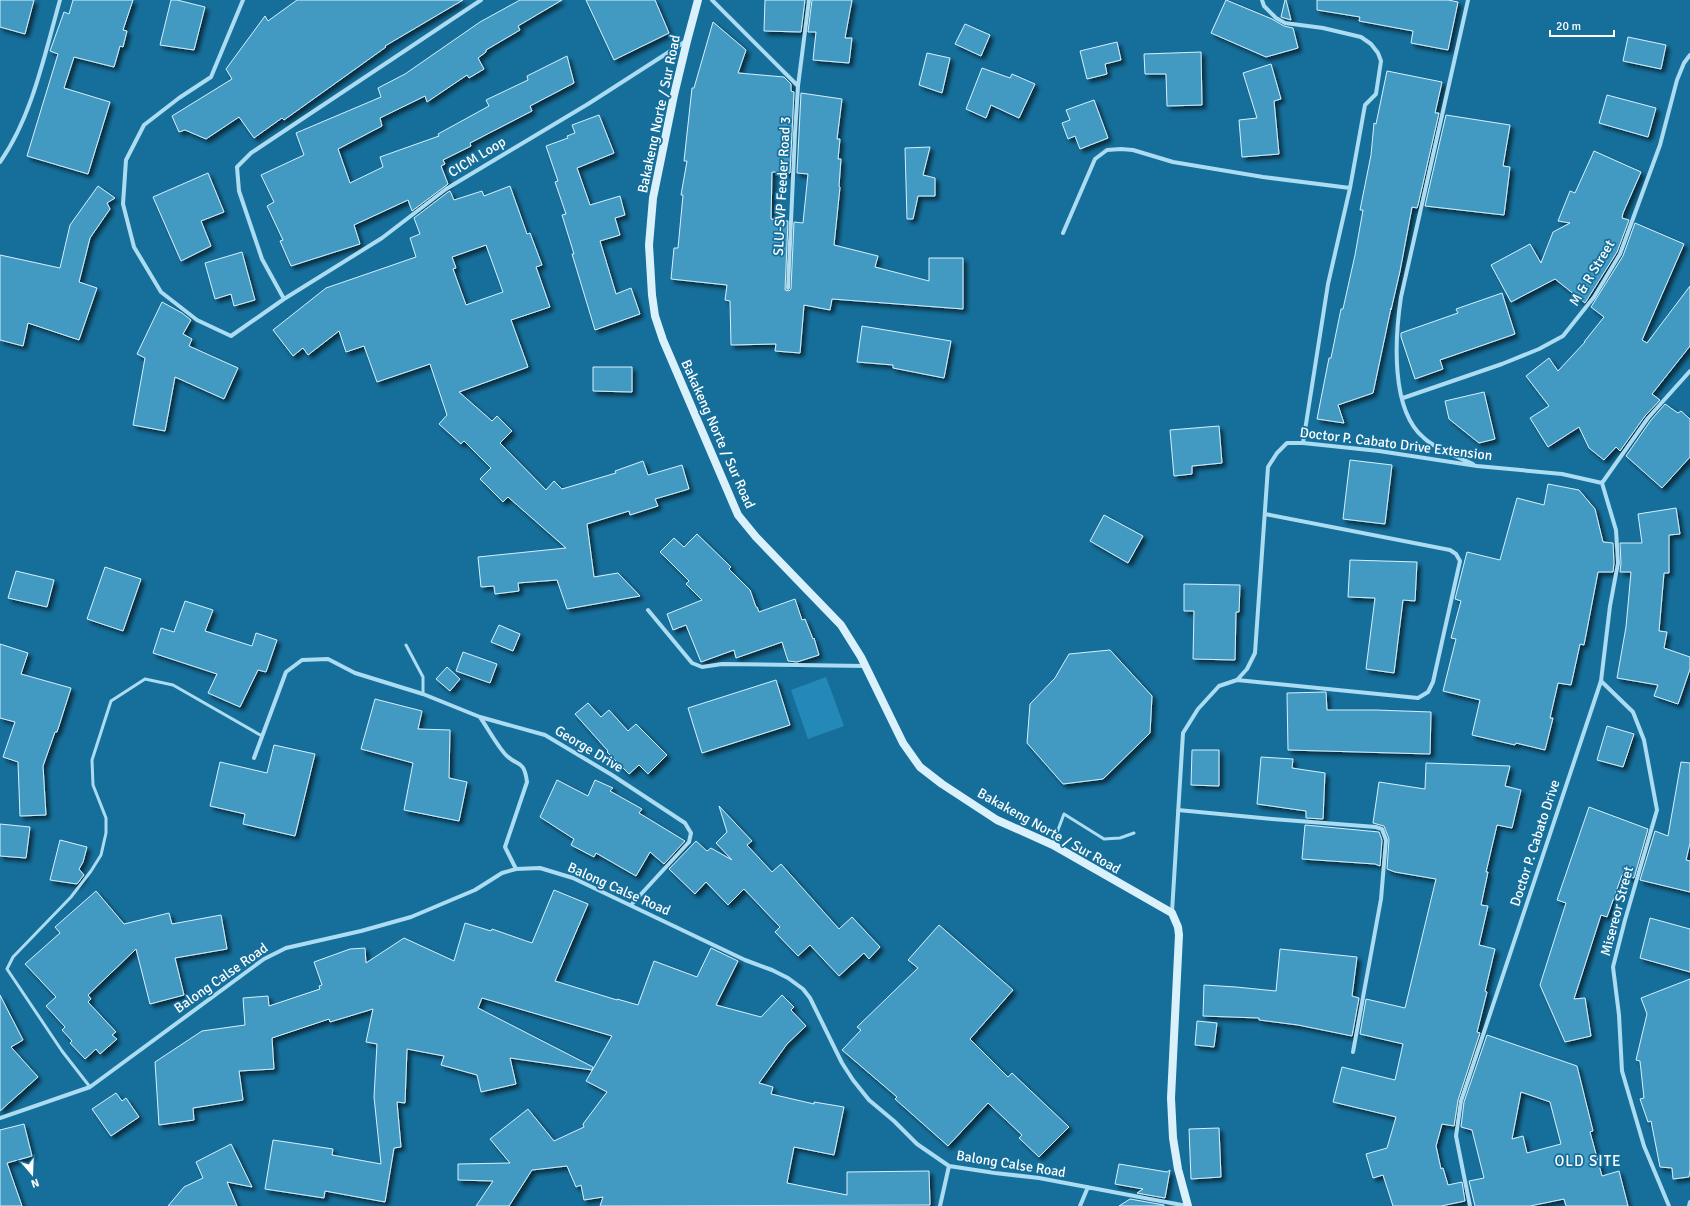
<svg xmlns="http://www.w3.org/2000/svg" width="1690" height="1206" viewBox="0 0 1690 1206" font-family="Signika,sans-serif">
<defs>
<filter id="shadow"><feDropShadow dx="3.5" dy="3.5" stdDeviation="2" flood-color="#0009"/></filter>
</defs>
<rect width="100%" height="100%" fill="#166f9b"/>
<path fill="#2589b7" d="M826,677L844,726L808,739L791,690Z"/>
<path fill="#439ac3" stroke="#d3f0fd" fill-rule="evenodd" filter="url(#shadow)" d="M0,0H34L25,34L0,27Z
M73,0H133L123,30L127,31L123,47L120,46L114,67L74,57L64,88L110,102L88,174L27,156L58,54L50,51L64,12L69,14Z
M171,0H177L205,7L194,50L160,45Z
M297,0H463L385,46L386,47L284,120L282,118L254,138L239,117L206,139L185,130L179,132L172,116L232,79L226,69L265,16L268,21Z
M520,0H562L518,26L520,30L486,50V52L478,58L484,69L469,78L467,75L427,102L425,96L380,118L382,126L338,149L350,183L383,167L380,157L439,136L438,134L489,106L486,100L528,80L527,76L567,56L574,83L530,106L532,111L470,143L471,146L443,160L445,164L441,166L448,184L412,211L408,200L354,225L360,244L291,266L280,241L283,240L267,206L274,202L261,175L304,155L296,133L381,97L378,88L405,74L480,22Z
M586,0H655L669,33L614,60Z
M765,0H805L801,32L764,31Z
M812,0H852L845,38H852L849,63L813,60L816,32H808Z
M1226,0L1272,19L1284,26L1293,28L1298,48L1266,57L1211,33Z
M1285,0H1286L1291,20L1281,17Z
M1317,0H1448L1458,2L1448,50L1411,43L1413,31L1359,21L1360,17L1317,10Z
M713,22L746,50L738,73L784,77L791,84V91L794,92L790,173L772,172L771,219L788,221L785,290L789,291L791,289L794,222L803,223L808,174L797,173L801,93L842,99L837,139H840L838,159H841L839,186L840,187L834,245L878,256L875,267L929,281V258H963V309L832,299L830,310L804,305L800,353L775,351L776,344L731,345L730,301L725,300L727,285L671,279L674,248H678L683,195H681L687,161H684L692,88H694Z
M965,24L990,35L981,56L955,44Z
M1628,37L1666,45L1661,69L1623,61Z
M1117,42L1121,60L1105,64L1107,74L1087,79L1080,51Z
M1201,52L1202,105L1167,106L1166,74H1145L1144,54Z
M927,53L950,58L942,93L919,85Z
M1271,64L1281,99L1274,101L1279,154L1242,157L1239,120L1257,118L1243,73Z
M982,68L1010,78L1012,74L1035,84L1019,118L991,105L986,118L966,109Z
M1387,71L1442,82L1435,113H1439L1418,205L1417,208L1412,207L1400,271L1391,310V308L1373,393L1338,405L1344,423L1317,419L1329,358H1331L1341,309H1343L1355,255L1363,210H1360L1371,155L1374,123L1376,124Z
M1607,95L1656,108L1648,137L1599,123Z
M1094,100L1108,138L1080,149L1075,136L1068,139L1062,123L1070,120L1066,110Z
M599,115L614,153L577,168L590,205L620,196L625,215L615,218L620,235L600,241L616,294L631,288L640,314L595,330L572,254H574L562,215L566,214L555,182L558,181L546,146L568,138L567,136L575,133L572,125Z
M1446,115L1510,125L1503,166L1510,167L1504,215L1425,206Z
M930,147L923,175L935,178V196H918L913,219H907L905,148Z
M1594,151L1641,172L1623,213L1622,218L1629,220L1617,252L1585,303L1555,279L1511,302L1491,265L1530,244L1541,263L1553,232L1570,223L1558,221L1570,191L1575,193Z
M208,173L224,212L201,221L211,246L181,261L153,197Z
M98,186L115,198L107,203L110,209L90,238L79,282L97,288L79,340L28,323L23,346L0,340V255L60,268L70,225Z
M510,186L527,234L530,233L542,265L536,267L550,307L511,320L528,367L459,392L492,421L497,416L512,431L500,443L546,490L554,481L562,489L616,473L615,471L643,461L648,475L682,465L689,489L655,499L658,506L630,515L629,511L587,524L594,577L618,573L640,596L567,609L557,580L518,583L519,591L495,594L494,586L481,587L478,557L566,548L508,497L503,502L480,479L491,468L464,441L461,444L439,424L447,415L430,364L377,382L364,346L346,352L339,331L308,355L303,348L293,356L273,330L326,288L416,257L410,238L420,234L414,218L448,192L450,191L454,200L482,191L484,196ZM486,245L503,292L466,305L453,269L456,268L452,257Z
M1635,223L1684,244L1642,340L1647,343L1690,286V346L1652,394L1660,400L1645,416L1620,451L1616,447L1604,460L1589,448L1579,427L1548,447L1530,418L1549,406L1526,376L1549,358L1558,371L1585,342H1584L1604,317L1591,307L1623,256Z
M242,252L255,300L234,306L231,294L215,299L205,263Z
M1502,293L1515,334L1440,360L1443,369L1415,379L1401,337V333L1458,313L1456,309Z
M162,302L182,313L191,320L183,334L192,339L189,346L238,368L224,399L175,377L165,431L133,425L145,358L137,354Z
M862,326L951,341L944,378L893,368V365L857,362Z
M593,367H632V392L593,391Z
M1484,392L1495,439L1479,443L1449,419L1445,401Z
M1665,404L1678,413L1681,411L1690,419V457L1662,488L1626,456L1651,420Z
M1219,426L1222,463L1192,466V474L1174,476L1170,430Z
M1350,460L1392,465L1385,524L1343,519Z
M1548,484L1579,490L1595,509L1603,542L1613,543L1614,563L1613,572H1598L1584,645L1580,644L1571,685L1558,683L1550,718H1553L1545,750L1516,743L1515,745L1472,735L1480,700L1443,691L1456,639L1451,638L1461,601L1455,599L1467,552L1500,560L1517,498L1544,505Z
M1676,508L1680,534L1669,535V573H1664L1659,631L1667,632L1664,648L1690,657V669L1678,704L1654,696L1658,685L1617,678L1626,627L1631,572H1620L1621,563L1620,543H1642L1638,514Z
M1104,515L1143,536L1128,563L1090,541Z
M697,534L731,567L729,569L750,590L756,607H757L759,612L795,599L802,620L805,619L813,639L814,638L819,655L797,662L788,661L782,642L736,658L734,650L701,662L686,625L673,630L667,614L702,600L686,584L689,581L660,552L674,538L684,547Z
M1350,560L1417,562L1415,601L1403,600L1394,673L1366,669L1375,598L1348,597Z
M105,567L141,579L123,631L87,619Z
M16,571L54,580L47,607L8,598Z
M1184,584L1240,585L1239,612H1236L1235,660L1193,659L1194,611H1184Z
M185,601L213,610L205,631L252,646L256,633L277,640L266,672L258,670L240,707L208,693L217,674L153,653L161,628L174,632Z
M499,625L520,634L513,651L491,642Z
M0,644L28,653L21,674L71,688L57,732H55L43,766L46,815L20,816L18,762L3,757L15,722L0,718Z
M1110,650L1152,696L1150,733L1103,779L1063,784L1027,743L1030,704L1055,678L1069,654Z
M463,652L497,664L490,683L456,671Z
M447,667L460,679L450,691L436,679Z
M776,680L790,725L702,753L688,708Z
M1326,692L1327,710H1376L1431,712L1430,754L1288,750L1287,693Z
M375,699L422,711L418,729L450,730L449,778L467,782L459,821L404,810L413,763L361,749Z
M588,703L601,717L609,710L628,731L636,724L667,755L648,774L639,765L629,774L607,752L608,751L575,714Z
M1607,726L1634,734L1623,767L1597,760Z
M274,745L315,754L295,836L243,824L245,814L210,806L220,762L267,773Z
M1192,750H1219V786L1191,785Z
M1261,757L1293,759L1292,768L1325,773L1323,819L1306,818V811L1257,804Z
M1681,762L1690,763V843L1686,860L1690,861V892L1640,880L1655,831L1668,836Z
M1426,763L1510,766L1505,786L1521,790L1512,828L1497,825L1486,872H1488L1481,905L1488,906L1479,945L1495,949L1485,991L1487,992L1477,1032L1480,1033L1458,1100L1454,1126L1442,1124L1436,1146L1441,1169L1443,1168L1448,1185L1462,1182L1465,1201L1441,1206H1393L1383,1175L1373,1178L1366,1154L1387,1148L1396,1117L1333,1102L1342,1067L1395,1080L1403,1044L1360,1034L1366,999L1405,1008L1436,879L1395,872L1387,869L1389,839L1384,826L1373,823L1379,782L1425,789Z
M557,780L588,796L595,780L613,788L610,791L642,809L639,813L685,841L664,864L650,852L636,876L596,853L594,857L571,845L574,839L540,817Z
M719,806L752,841L747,845L772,872L781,864L839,929L852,917L880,947L869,959L864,953L839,976L810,945L798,956L775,932L780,927L744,889L728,905L706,882L695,894L669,869L696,841L707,851L711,848L732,860L716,843L727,832Z
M1589,807L1648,829L1634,878L1622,875L1607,917L1601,915L1574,999L1585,998L1591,1036L1565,1042L1540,985L1566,903L1557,900Z
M0,824L30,827L26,858L0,856Z
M1305,825L1379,832L1382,840L1380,866L1375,864L1302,859Z
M60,840L87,847L83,862L79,869L84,875L77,884L50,880Z
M554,890L588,904L555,981L617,1000V999L638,1005L654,961L697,977L711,948L738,961L716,1005L761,1017L782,995L794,1007L791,1010L806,1026L787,1044L759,1083L773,1087L771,1094L814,1104V1102L844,1107L834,1155L794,1147L787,1183L847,1195V1172L929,1171L930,1205L600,1206L603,1197L584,1200L581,1185L576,1187L567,1166L532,1170L509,1206H476L493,1181L458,1180V1164L510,1163L490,1139L528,1109L554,1141L584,1127L583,1124L607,1092L586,1081L612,1036L482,998L478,1008L593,1067L592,1070L510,1058L516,1084L481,1092L477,1075L441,1065L444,1056L407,1049L405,1103L397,1102L401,1147L394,1148L385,1202L325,1191L324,1198L265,1189L273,1140L333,1149L332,1155L381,1164L374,1097L377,1044L366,1042L373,1009L330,1022L329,1019L272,1038L274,1069L239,1071L243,1100L193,1108L194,1120L159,1125L155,1062L202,1031L245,1025L243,998L268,996L269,1006L320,989L319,986L322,985L314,962L350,949L365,948L366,963L404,938L454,961L465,923L491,931L492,929L532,943Z
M96,891L124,924L169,913L172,924L221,915L227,949L175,958L184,995L150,1004L136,949L88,995L91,999L88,1002L116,1032L112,1035L117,1039L100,1054L96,1049L85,1059L70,1043L72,1041L62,1030L65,1027L46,1006L56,997L25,964L60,933L55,927Z
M1650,918L1690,929V972L1640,958Z
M939,925L1013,990L970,1039L1008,1077L1012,1073L1069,1127L1039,1157L1019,1138L1022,1135L988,1103L948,1146L895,1099L897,1097L842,1050L861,1030L857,1027L918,968L908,960Z
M1280,949L1357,957L1352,996L1359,998L1352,1036L1298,1025L1259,1020V1018L1203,1016L1204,985L1236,987L1276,991Z
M1690,979V1170L1689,1177L1673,1179L1672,1168L1660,1167L1651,1121L1648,1122L1640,1099L1644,1098L1640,1061L1636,1060L1647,1014L1641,998Z
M0,995L23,1040L11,1047L38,1077L0,1111Z
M1197,1021L1217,1023L1214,1047L1195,1045Z
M1487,1035L1577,1066L1593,1131L1590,1132L1602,1176L1619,1171L1628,1206H1566L1564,1199L1530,1206H1475L1469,1181L1484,1178L1472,1130L1461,1127L1464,1102ZM1521,1092L1550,1102L1561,1144L1527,1153L1523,1136L1512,1139Z
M116,1093L122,1101L126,1098L139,1117L111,1136L92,1109Z
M24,1124L32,1156L7,1163L22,1206H0V1130Z
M1219,1128L1221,1177L1191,1179L1189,1129Z
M231,1144L252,1187L227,1182L237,1206H168L184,1187L203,1178L196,1162Z
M1119,1164L1167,1172L1170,1170L1165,1198L1137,1193L1143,1189L1115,1184Z
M1130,1199L1164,1205V1206H1119Z"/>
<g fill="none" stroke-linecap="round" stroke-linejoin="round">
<path stroke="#abdcf2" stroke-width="3" d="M406,645L423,677V694
M1053,843L1064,814L1104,839L1120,838L1134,833
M90,1087L62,1051L7,969L13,957L71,897L91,871L101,855L106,833V818L93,785L92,760L111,701L145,679L173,685L262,736"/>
<path stroke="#abdcf2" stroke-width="4" d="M243,0L211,77L179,98L144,125L126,160L123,204L134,247L161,292L197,320L231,336L284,299L382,238L446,189L588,104L686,41
M712,0L798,86
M1262,0L1264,6L1276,18L1285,23L1323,28L1361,37L1371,44L1378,53L1381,61L1376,94L1365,105L1350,188L1328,284L1303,443
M1468,0L1401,297C1395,337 1390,410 1424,438C1437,450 1457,456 1473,464
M0,162C32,117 45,53 60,0
M1063,233L1095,159L1107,150L1121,149L1133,150L1173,162L1263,177L1350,188
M788,288L795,133L798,86L809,0
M284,299L262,259L239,191L237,167L251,153L481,0
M1403,398L1502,364L1539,349L1563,336L1594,297L1620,254L1660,145L1677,80L1684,63L1690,55
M1602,483L1648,418L1690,371
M648,610L692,663L702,667L722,664L865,666
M1237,680L1418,698L1428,692L1433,682L1460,561L1456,554L1450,550L1265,514
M1601,681L1633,712L1644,740L1657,810L1625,920L1613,967L1619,1015L1622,1071L1644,1146L1669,1206
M480,717C487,727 499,749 507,756C519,767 524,760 527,782L505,847L516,869
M254,758L286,672L302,660L328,659L355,673L423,694L480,717L545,735L612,775L685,823L691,833L689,842L631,905
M1178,810L1272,819L1376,827L1382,829L1386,840L1381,899L1353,1052
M1172,912L1183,733L1198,709L1219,686L1237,680L1247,669L1255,653L1268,467L1277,453L1287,443H1303L1379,451L1477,466L1562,474L1602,483
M0,1118L90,1087L264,959L286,948L361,931L411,917L475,890L502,873L516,869L540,868L573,878L745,960L772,970L788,978L803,989L810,998L842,1063L853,1080L869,1100L894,1121L917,1144L949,1166L995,1173L1039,1178L1187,1206
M940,1206L949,1166
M1080,1206L1088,1187
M1470,1206L1456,1136L1461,1101L1601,681L1610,606L1618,563L1616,530L1602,483
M1689,1206L1690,1202"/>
<path stroke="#daf1fc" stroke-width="8" d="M698,0L687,41L674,95L653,198L649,245L652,295L655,316L663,340L738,515L756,537L841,625L861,657L903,743L920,767L942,784L997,820L1053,845L1172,913L1178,927L1179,935L1171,1098L1173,1138L1178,1169L1188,1206"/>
</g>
<g text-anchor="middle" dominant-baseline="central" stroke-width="3.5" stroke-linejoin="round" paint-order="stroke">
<g font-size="14" fill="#fff" stroke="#166f9b">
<text transform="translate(659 114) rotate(-78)">Bakakeng Norte / Sur Road</text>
<text transform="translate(477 157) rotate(-31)">CICM Loop</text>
<text transform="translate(782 186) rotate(-87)">SLU-SVP Feeder Road 3</text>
<text transform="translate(1592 273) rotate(-59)">M &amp; R Street</text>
<text transform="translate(718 434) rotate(66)">Bakakeng Norte / Sur Road</text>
<text transform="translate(1396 444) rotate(7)">Doctor P. Cabato Drive Extension</text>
<text transform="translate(589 749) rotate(31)">George Drive</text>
<text transform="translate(1049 831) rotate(29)">Bakakeng Norte / Sur Road</text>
<text transform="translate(1535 843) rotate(-72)">Doctor P. Cabato Drive</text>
<text transform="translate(619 889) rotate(24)">Balong Calse Road</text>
<text transform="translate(1617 911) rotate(-75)">Misereor Street</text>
<text transform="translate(221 978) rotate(-35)">Balong Calse Road</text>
<text transform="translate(1011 1164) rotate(9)">Balong Calse Road</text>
</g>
<g font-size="15" letter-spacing="1" fill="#fff" stroke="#166f9b">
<text x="1588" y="1161">OLD SITE</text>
</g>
</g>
<g transform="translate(32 1174) rotate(161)" stroke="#166f9b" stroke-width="3" paint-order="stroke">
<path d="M0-3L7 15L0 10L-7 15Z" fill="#ffffff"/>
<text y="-6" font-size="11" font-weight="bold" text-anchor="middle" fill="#ffffff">N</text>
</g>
<path d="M1550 30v6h64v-6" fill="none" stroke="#ffffff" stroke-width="2"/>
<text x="1556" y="30" font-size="12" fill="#ffffff" stroke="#166f9b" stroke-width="3" paint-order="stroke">20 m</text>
</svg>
